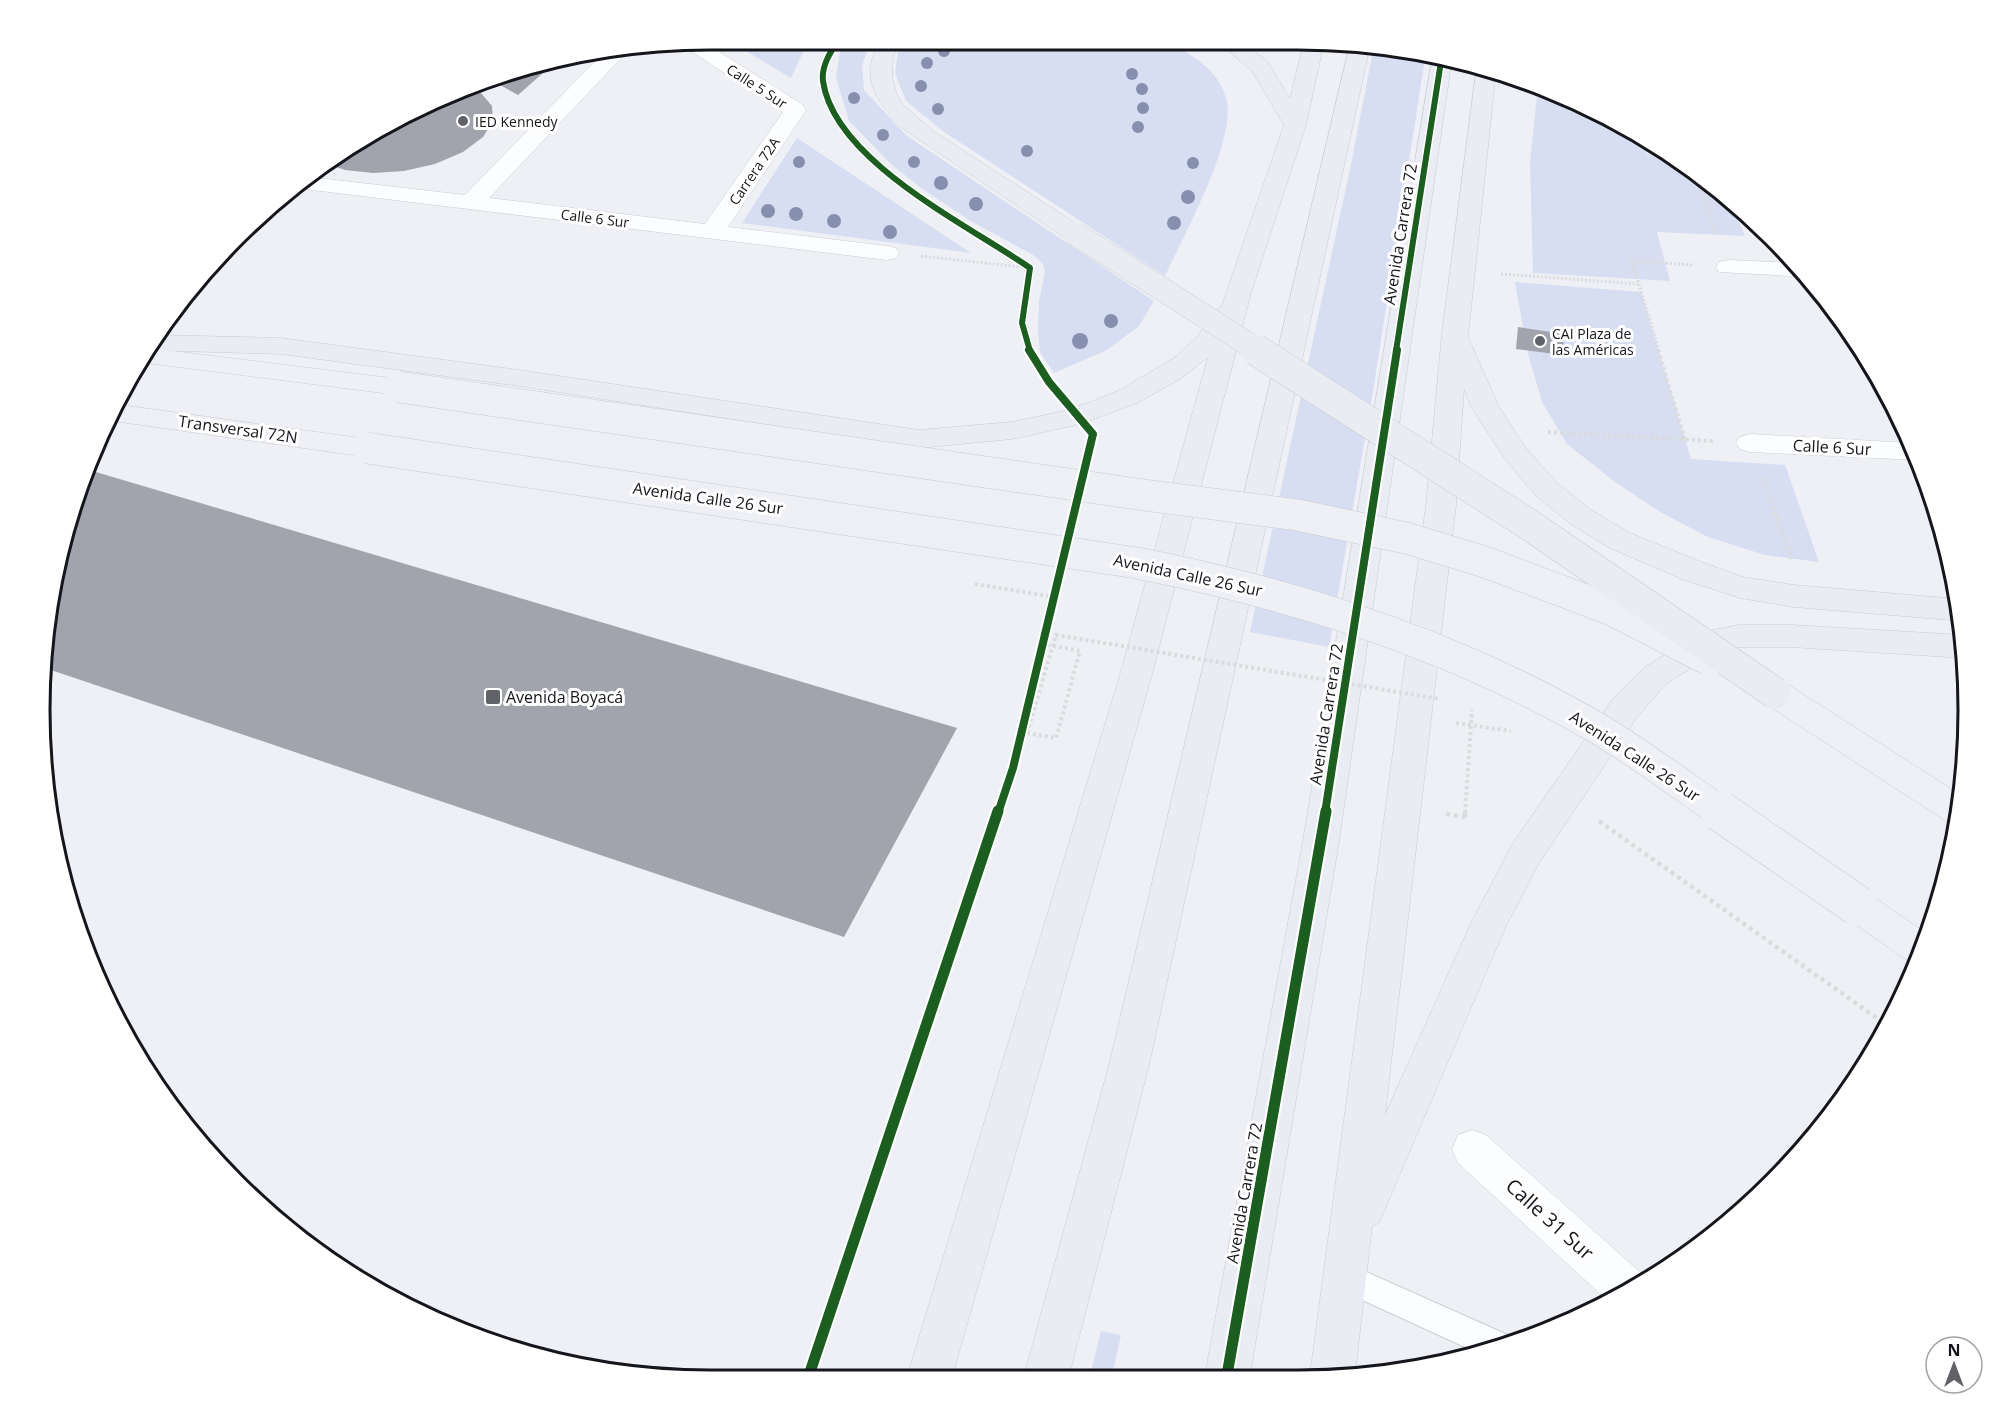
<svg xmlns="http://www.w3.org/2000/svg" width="2008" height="1419" viewBox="0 0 2008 1419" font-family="'Open Sans',sans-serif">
<rect width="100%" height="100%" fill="#eef0f6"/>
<path fill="#d7def2" d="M726,39H812L806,46L791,78Z
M848,39H875L868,48L862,66L864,90L907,136L1154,301L1139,326L1107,350L1054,373L1040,352L1038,331L1039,302L1045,271L1042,263L1033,255L969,220L921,188L891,164L849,121L836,78L840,51Z
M910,39H1190L1184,51C1204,63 1219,75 1226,98C1238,139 1183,236 1165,276L944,132L906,101L895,73L898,52Z
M1374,46L1426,52L1373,391L1329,647L1250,632L1350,169Z
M1538,86L1633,129L1642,134L1647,154L1674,156L1707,178L1729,198L1745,236L1657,232L1670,281L1533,273L1530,162Z
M797,138L971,253L742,223Z
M1515,282L1641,292L1691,459L1785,465L1819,562L1765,555L1708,537L1660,512L1615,482L1567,444L1542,402L1528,354Z
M1101,1331L1121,1335L1112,1376H1090Z"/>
<path fill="#a1a4ad" d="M559,59L518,95L487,78L536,62Z
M465,86L481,93L492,106L493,121L483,137L463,152L435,164L404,171L373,173L345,170L324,163L337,152L453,90Z
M1518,327L1564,334L1563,355L1516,349Z
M86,469L957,728L844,937L42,667L45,622Z"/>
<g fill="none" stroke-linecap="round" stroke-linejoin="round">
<g stroke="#cbcdd2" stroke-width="2">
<path id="service" d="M1344,1262L1510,1336L1512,1342L1480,1354L1334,1287L1329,1277L1334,1267Z"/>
</g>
<g stroke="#cbcdd2" stroke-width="1">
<path id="minor" d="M701,40L803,105L806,110L728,227L887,246L896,248L899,253L896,258L887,260L296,188L309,177L465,195L603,53L627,50L624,55L489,198L705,224L783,112L679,43Z
M1728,260L1798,263L1810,277L1719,272L1716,267L1719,262Z
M1750,434L1910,443L1918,460L1750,452L1740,449L1736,443L1740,437Z
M1472,1130L1486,1135L1642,1274L1644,1278L1609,1302L1458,1163L1452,1149L1458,1135Z"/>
</g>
<g stroke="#cacbce" stroke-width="1">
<path id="primary" d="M148,348L399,379L409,381L413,387L409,393L399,395L138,362Z
M114,404L367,439L377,442L381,448L377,454L367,457L106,420Z
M1775,681L1787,684L1961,795L1956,824L1946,821L1763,702L1759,693L1763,684Z
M1858,891L1871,895L1927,934L1916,964L1908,961L1845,917L1840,906L1845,895Z"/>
</g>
<g stroke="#cacbce" stroke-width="1">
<path id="trunk" d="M884,39H905L893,55L892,77L897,95L904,106L933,131L1083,228L1086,233L1083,238L1074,240L1065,238L902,128C877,103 855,71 884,39Z
M1215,39H1238L1268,62L1290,99L1304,41L1324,42L1306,125L1251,293L1151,678L952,1377H907L1119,678L1208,357L1180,379L1139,402L1081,424L1012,439L919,448L519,386L281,354L146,350L157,335L281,338L519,370L919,430L1012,422L1064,411L1091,402L1120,390L1174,358L1198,336L1215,310L1221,308L1284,125L1252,71Z
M1350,44L1370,46L1149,1065L1069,1376H1024L1109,1065Z
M1433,53L1452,58L1339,841L1250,1375H1205L1303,841Z
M1477,65L1496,70L1468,337L1499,407L1525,447L1556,482L1591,510L1630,533L1704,563L1743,577L1794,585L1958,599L1963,621L1794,607L1740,598L1682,579L1608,547L1571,524L1536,496L1505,459L1471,407L1464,389L1456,505L1385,1115L1471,923L1513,843L1613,699L1644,668L1699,633L1738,625H1791L1964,635V658L1791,647H1738L1718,651L1666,684L1637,717L1539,863L1506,926L1379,1223L1372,1226L1355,1374L1310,1375L1426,505L1442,333Z"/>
</g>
<path stroke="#dadbdc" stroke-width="3" stroke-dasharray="2 2" stroke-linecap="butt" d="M475,90L495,82
M1693,168L1717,235
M921,256L1030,268
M1501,274L1638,284
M1659,351L1632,261L1694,265"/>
<path stroke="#dadbdc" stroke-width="4" stroke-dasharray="3 3" stroke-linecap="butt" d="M1658,350L1685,440
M1548,432L1714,441
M1763,478L1791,559
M975,584L1054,597
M1456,723L1511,731
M1027,733L1056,738L1080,651L1043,644"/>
<path stroke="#dadbdc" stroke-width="4.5" stroke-dasharray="4 4" stroke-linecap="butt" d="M1446,814L1465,817
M1599,821L1888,1026"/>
<use href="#service" fill="#fcfdfe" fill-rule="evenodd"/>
<use href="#minor" fill="#fcfdfe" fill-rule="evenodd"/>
<use href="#primary" fill="#eef0f6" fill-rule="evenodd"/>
<use href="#trunk" fill="#eaecf4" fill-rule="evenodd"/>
<g stroke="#cacbce" stroke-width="32" stroke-linecap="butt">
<path id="primary-bridge-far1" d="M399,387L1144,495L1298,515L1406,538L1485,562L1612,610L1709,660
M367,448L1137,563C1300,595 1458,646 1602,731C1643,756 1682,785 1722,813"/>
</g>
<g stroke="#cacbce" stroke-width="41" stroke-linecap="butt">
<path id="primary-bridge" d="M1720,811L1858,906"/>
</g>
<g stroke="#cacbce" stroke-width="24" stroke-linecap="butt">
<path id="trunk-bridge-far1" d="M1074,233L1259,351"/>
</g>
<g stroke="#cacbce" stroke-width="32" stroke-linecap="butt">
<path id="trunk-bridge" d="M1256,350L1528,524L1775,693"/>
</g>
<path stroke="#dadbdc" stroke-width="4" stroke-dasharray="3 3" stroke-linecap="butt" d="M1027,733L1056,635L1440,699
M1465,813L1472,710"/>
<path stroke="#dadbdc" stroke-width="4.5" stroke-dasharray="4 4" stroke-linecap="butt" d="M1465,817V811"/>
<use href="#primary-bridge-far1" stroke="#eef0f6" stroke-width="31"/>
<use href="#primary-bridge" stroke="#eef0f6" stroke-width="40"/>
<use href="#trunk-bridge-far1" stroke="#eaecf4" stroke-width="23"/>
<use href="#trunk-bridge" stroke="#eaecf4" stroke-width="31"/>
<g stroke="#fff" stroke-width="9">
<path id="cycleway-far2" d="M839,39C831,51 821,66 823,81C834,161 970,226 1030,268L1022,323L1030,351
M1396,351L1442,55"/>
</g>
<g stroke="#fff" stroke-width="12">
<path id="cycleway-far1" d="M998,813L1013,768L1093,434L1049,382L1029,350
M1325,813L1397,350"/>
</g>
<g stroke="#fff" stroke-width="15">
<path id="cycleway" d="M1227,1375L1326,811
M808,1378L998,811"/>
</g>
<use href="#cycleway-far2" stroke="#1b5e20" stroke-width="6"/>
<use href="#cycleway-far1" stroke="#1b5e20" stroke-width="8"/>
<use href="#cycleway" stroke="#1b5e20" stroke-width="11"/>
</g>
<g fill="#868fae">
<circle cx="944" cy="51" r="6"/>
<circle cx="927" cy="63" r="6"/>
<circle cx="1132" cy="74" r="6"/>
<circle cx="921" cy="86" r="6"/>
<circle cx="1142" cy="89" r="6"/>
<circle cx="854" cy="98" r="6"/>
<circle cx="1143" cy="108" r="6"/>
<circle cx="938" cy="109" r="6"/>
<circle cx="1138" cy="127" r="6"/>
<circle cx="883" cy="135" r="6"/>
<circle cx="1027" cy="151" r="6"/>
<circle cx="799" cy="162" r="6"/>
<circle cx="914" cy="162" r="6"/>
<circle cx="1193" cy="163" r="6"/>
<circle cx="941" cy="183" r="7"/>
<circle cx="1188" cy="197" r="7"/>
<circle cx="976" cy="204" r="7"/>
<circle cx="768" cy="211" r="7"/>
<circle cx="796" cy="214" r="7"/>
<circle cx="834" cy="221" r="7"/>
<circle cx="1174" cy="223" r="7"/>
<circle cx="890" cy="232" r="7"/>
<circle cx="1111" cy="321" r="7"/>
<circle cx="1080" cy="341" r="8"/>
</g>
<g fill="#616268" stroke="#fff" stroke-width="2">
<circle cx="463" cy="121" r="6"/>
<circle cx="1540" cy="341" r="6"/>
<rect x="485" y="689" width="16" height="16" rx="3"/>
</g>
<g text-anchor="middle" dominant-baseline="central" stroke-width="6" stroke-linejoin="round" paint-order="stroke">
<g font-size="14" fill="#15161b" stroke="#fff">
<text transform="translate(757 86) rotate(33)">Calle 5 Sur</text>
<text transform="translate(754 171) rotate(-56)">Carrera 72A</text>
<text transform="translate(595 218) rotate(7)">Calle 6 Sur</text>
</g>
<g font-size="14" fill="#15161b" stroke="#fff" text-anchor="start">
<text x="475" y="121">IED Kennedy</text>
<text x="1552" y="333">CAI Plaza de<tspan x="1552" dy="16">las Américas</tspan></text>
</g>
<g font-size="16" fill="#15161b" stroke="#fff">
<text transform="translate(1400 234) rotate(-81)">Avenida Carrera 72</text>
<text transform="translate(238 429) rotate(8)">Transversal 72N</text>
<text transform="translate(1832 447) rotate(3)">Calle 6 Sur</text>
<text transform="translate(708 498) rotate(8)">Avenida Calle 26 Sur</text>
<text transform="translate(1188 575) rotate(12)">Avenida Calle 26 Sur</text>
<text transform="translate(1326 714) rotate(-81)">Avenida Carrera 72</text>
<text transform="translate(1635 756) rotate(33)">Avenida Calle 26 Sur</text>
<text transform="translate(1244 1193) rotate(-80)">Avenida Carrera 72</text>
</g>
<g font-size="16" fill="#15161b" stroke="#fff" text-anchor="start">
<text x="506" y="697">Avenida Boyacá</text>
</g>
<g font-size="20" fill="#15161b" stroke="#fff">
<text transform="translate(1550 1219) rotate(42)">Calle 31 Sur</text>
</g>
</g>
<path d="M0 0H2008V1419H0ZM710 50H1298A660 660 0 0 1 1958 710V710A660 660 0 0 1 1298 1370H710A660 660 0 0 1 50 710V710A660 660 0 0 1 710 50Z" fill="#fff" fill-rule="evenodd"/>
<path fill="none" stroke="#15161b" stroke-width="3" d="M710 50H1298A660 660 0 0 1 1958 710V710A660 660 0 0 1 1298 1370H710A660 660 0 0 1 50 710V710A660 660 0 0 1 710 50Z"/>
<g transform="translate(1954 1365)"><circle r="28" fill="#ffffff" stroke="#a1a2a4" stroke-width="1.5"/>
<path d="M0-4.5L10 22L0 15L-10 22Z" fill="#616268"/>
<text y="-9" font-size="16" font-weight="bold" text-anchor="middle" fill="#15161b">N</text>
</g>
</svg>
